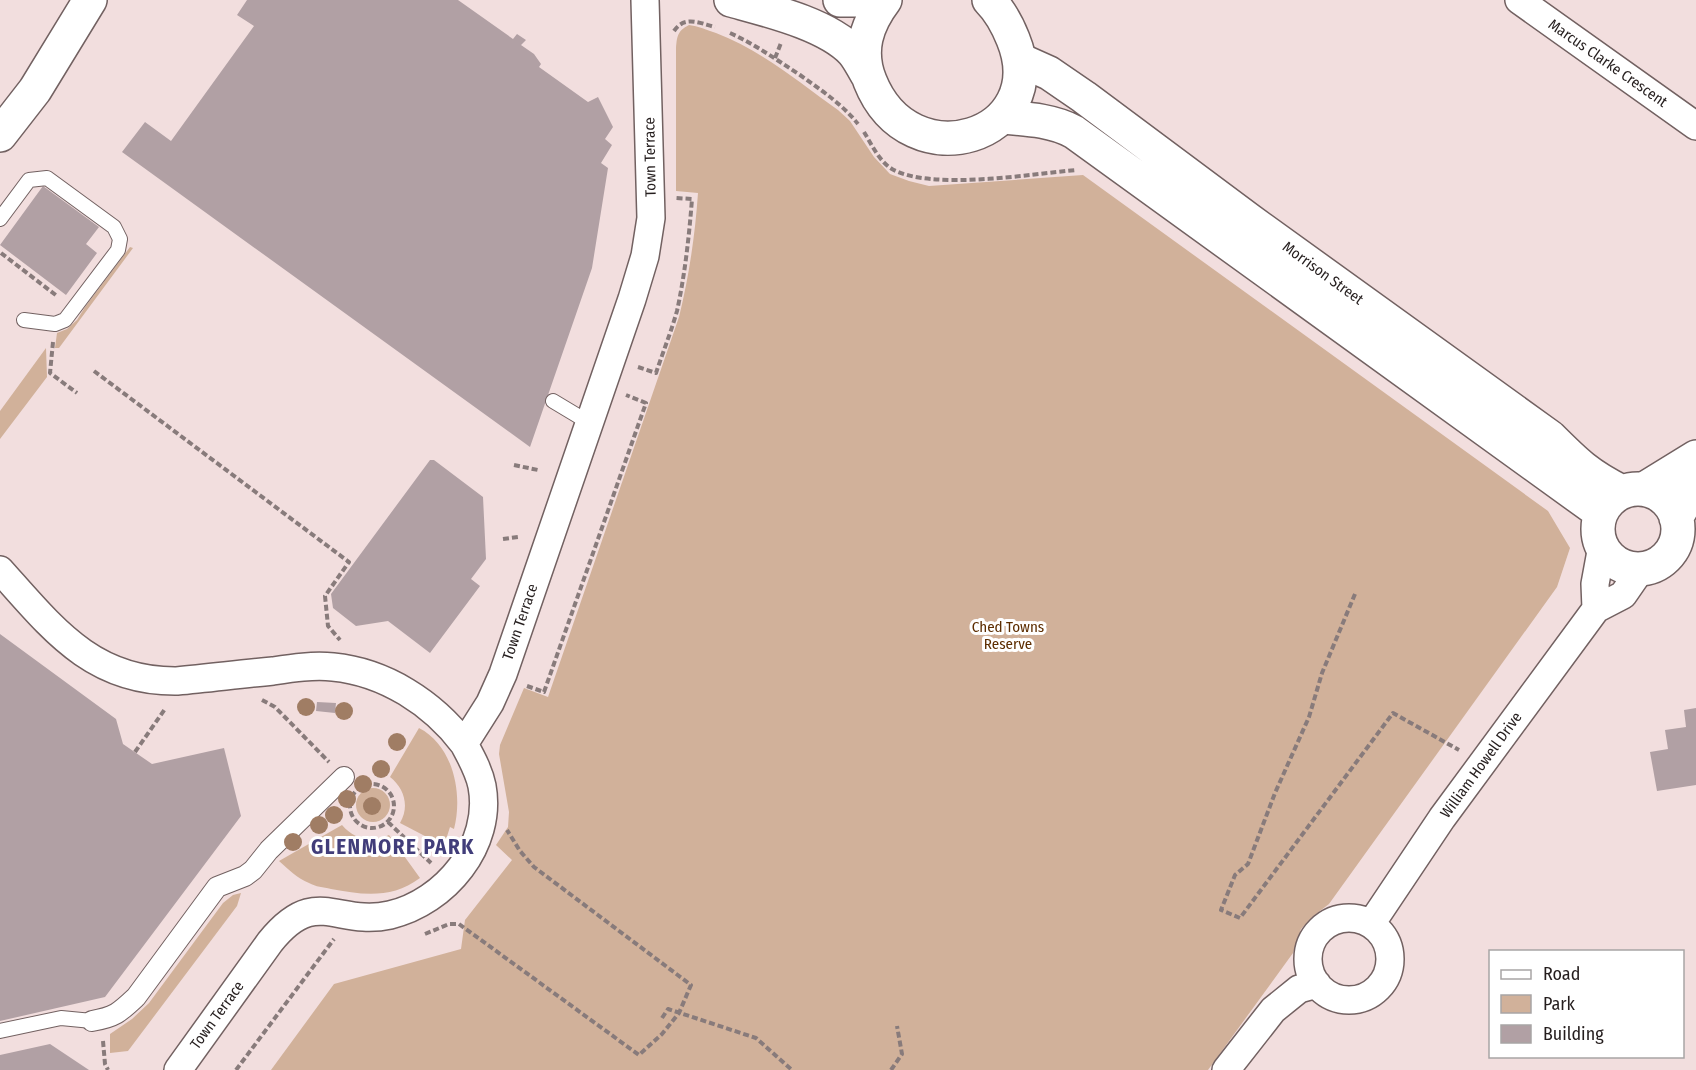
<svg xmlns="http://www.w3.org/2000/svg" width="1696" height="1070" viewBox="0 0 1696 1070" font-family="'Fira Sans Condensed',sans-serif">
<rect width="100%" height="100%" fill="#f2dede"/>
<path fill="#d1b19a" d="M689,25C698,26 707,30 716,33C761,50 799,82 838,110L850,121L874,157L890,174L909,181L929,186L1083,175L1548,511L1570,548L1557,587L1329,904L1312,917L1301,929L1293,953L1208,1070H271L334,984L461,949L465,920L512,860L496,845L508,827L509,812L499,754L500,745L524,688L548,697L679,317C689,276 695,236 698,193L676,191V49C677,37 677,31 689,25Z
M130,247L133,248L59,348H55L57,333L67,329L77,320L85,307Z
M46,348L47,377L0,439V411Z
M419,728C454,746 463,795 454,829L450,827L444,846L400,823C410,806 404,788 390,777Z
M356 805a17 17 0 1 1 34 0a17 17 0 1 1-34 0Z
M342,825C355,840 371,843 389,835L420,878C392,899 363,895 331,889C323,887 316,887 309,883C297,878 289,870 279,861Z
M241,893L237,906L128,1051L110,1053V1034L132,1019L149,1003L223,903L233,895Z"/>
<path fill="#b1a0a4" d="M247,0H458L513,39L517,34L526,40L521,45L534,54L541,64L539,67L588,102L598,97L613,127L605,139L612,145L601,163L608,168L592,268L530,447L122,152L145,122L171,141L254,26L237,15Z
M43,186L99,227L86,244L97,253L66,295L0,245Z
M430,460H434L483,497L486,559L471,579L480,586L430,653L388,621L356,626L333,608L331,594Z
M0,634L116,719L123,744L152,764L224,748L241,816L105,997L0,1021Z
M317,702L336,703L335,713L316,711Z
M1696,708V785L1657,791L1650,752L1668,749L1665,730L1686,727L1684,710Z
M50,1044L89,1070H0V1055Z"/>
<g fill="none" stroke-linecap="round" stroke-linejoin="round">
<g stroke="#726161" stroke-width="16">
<path id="service" d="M0,219L29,180L47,178L114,227L120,239L118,250L65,320L55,324L24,320
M553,401L588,422
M0,1031L61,1018L92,1021"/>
</g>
<g stroke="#726161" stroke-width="22">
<path id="pedestrian" d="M92,1021C115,1017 119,1013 136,997L217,887L245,876L253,870L269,850L344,777"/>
</g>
<g stroke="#726161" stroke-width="30">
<path id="minor" d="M1519,0L1696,126
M0,570C52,628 92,682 177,681C209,678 241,674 273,671C293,668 313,665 333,667C385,672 433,703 464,744
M1596,609L1595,584L1602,546
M1308 959a41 41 0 1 1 82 0a41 41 0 1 1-82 0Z
M1371,924L1442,818L1596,609L1623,595L1641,569
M178,1070L270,942C316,885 336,927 390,915C445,902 493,845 482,786C479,771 471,757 464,744L490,703L503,674L632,299L645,256L651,218L645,0
M1226,1070L1273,1010L1299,989L1317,984"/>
</g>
<g stroke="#726161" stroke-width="36">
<path id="tertiary" d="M1020,60L1049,73L1084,97L1249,220L1550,437C1576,463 1588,475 1622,492
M1002,117C1026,119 1052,120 1074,132L1601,513
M1644,489L1696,457
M1598 529a40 40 0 1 1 80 0a40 40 0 1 1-80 0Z
M1676,518L1696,484"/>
</g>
<g stroke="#726161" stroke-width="36">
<path id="secondary" d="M731,0C767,10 827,24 853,52C859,59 863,68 868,76
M840,0H873
M885,0C866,25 858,51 870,81C910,182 1053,137 1013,39C1007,24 1000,11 989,0
M0,135L35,90L90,0"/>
</g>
<path stroke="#887b7b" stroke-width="4" stroke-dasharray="6 3" stroke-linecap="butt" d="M674,31C685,15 699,23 715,27
M730,33C756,45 777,60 800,75C821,90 842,104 858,124
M775,58L781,43
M864,132C872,145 879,161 892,169C931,191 1031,174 1076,170
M1,253L57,296
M53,342L50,373L77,393
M638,367L656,373C663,352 671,332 677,311C685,274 689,237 692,199L676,198
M94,371L349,562L325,596L328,626L340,640
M514,465L538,470
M503,539L518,537
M1355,594L1322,673L1309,717L1275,793L1248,864L1235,875L1221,910L1240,918L1393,713L1459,750
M527,686L544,692L646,403L626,395
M262,700L275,707L329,762
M135,752L165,709
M350 806a22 22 0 1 1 44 0a22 22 0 1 1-44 0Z
M388,822L431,863
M425,934L449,924H459L639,1055L662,1034L679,1013L691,985L534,867L520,851L507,830
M662,1018L668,1009L756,1038L792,1070
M103,1041L105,1064L108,1070
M236,1070L334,939
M891,1070L902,1054L897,1026"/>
<use href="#service" stroke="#fff" stroke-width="14"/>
<use href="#pedestrian" stroke="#fff" stroke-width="20"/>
<use href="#minor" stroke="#fff" stroke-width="27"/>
<use href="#tertiary" stroke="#fff" stroke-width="33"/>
<use href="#secondary" stroke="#fff" stroke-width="33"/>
</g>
<g fill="#a07d64">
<circle cx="306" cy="707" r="9"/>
<circle cx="344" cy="711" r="9"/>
<circle cx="397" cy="742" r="9"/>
<circle cx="381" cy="769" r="9"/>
<circle cx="363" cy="784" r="9"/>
<circle cx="347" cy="799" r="9"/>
<circle cx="372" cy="806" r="9"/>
<circle cx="334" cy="815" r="9"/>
<circle cx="319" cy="825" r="9"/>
<circle cx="293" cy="842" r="9"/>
</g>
<g text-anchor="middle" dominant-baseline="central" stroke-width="6" stroke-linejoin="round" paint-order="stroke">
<g font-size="15" fill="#251e1e" stroke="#fff">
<text transform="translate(1608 63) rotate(35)">Marcus Clarke Crescent</text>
<text transform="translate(650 157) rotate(-91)">Town Terrace</text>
<text transform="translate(1323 273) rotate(36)">Morrison Street</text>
<text transform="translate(520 622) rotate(-71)">Town Terrace</text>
<text transform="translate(1481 765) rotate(-54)">William Howell Drive</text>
<text transform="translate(217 1015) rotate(-54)">Town Terrace</text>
</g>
<g font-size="15" fill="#5d2d00" stroke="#fff">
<text x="1008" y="627">Ched Towns<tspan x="1008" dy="17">Reserve</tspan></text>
</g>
<g font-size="21" font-weight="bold" letter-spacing="1.5" fill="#413d7a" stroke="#fff">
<text x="393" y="847">GLENMORE PARK</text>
</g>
</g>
<rect x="1489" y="950" width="195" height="108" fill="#ffffff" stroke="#a8a5a5" stroke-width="1.5"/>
<rect x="1501" y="970" width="30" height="9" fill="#ffffff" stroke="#a8a5a5" stroke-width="1.5"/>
<text x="1543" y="980" font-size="18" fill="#251e1e">Road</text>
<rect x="1501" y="995" width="30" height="18" fill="#d1b19a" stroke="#a8a5a5" stroke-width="1.5"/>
<text x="1543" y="1010" font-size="18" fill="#251e1e">Park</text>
<rect x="1501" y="1025" width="30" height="18" fill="#b1a0a4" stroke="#a8a5a5" stroke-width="1.5"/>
<text x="1543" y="1040" font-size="18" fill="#251e1e">Building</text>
</svg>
